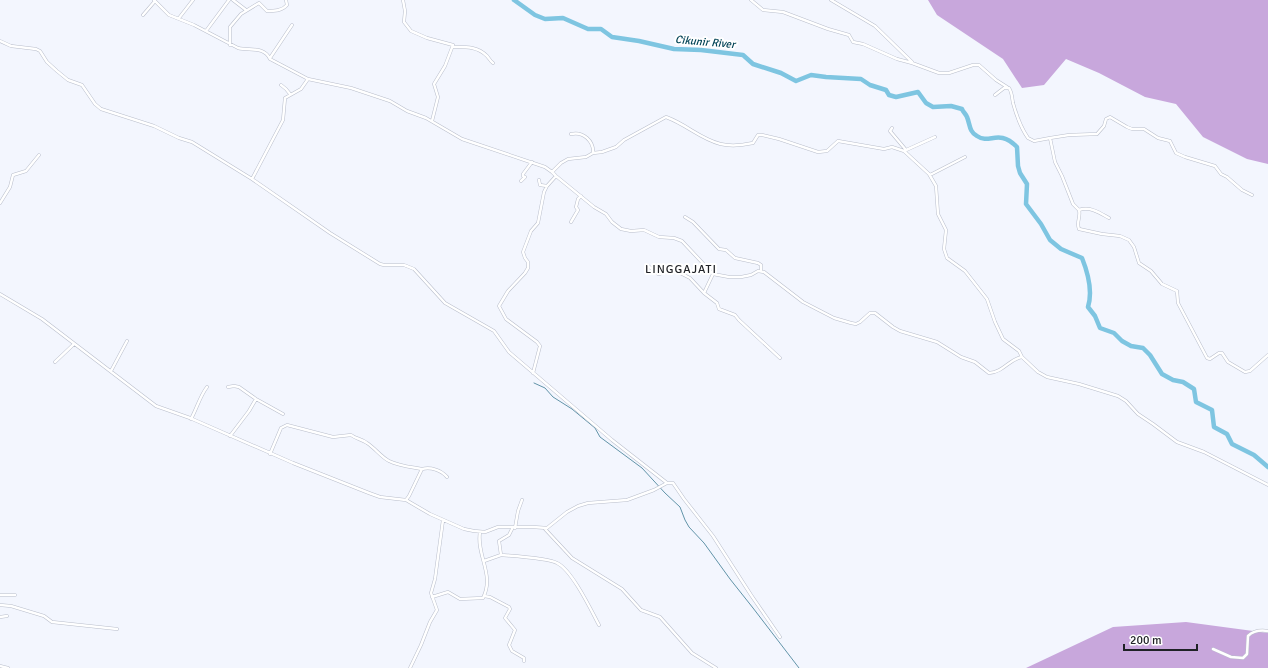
<svg xmlns="http://www.w3.org/2000/svg" width="1268" height="668" viewBox="0 0 1268 668" font-family="Signika,sans-serif">
<rect width="100%" height="100%" fill="#f3f6fe"/>
<path fill="#c8a7dc" d="M928,0H1268V164L1247,159L1203,137L1176,104L1145,97L1099,73L1066,59L1044,85L1022,88L1003,59L937,15Z
M1186,622L1268,633V668H1026L1113,627Z"/>
<g fill="none" stroke-linecap="round" stroke-linejoin="round">
<path stroke="#6294a9" stroke-width="1" d="M534,383L545,388L553,397L572,409L595,428L600,437L642,468L665,493L680,507L685,520L689,527L704,543L730,579L753,608L799,668"/>
<path stroke="#7ec5e1" stroke-width="4.5" d="M514,0L535,15L545,19L563,18L588,29H601L612,37L639,41L674,49L701,50L743,55L753,64L781,73L796,81L811,75L826,77L861,79L870,85L886,90L889,95L896,97L918,92L926,103L933,107L951,106L962,109C963,112 966,114 967,117C970,124 969,132 977,136C990,145 998,128 1017,147L1018,166L1020,173L1027,184L1026,204L1041,224L1050,240L1061,249L1082,258C1088,273 1093,291 1088,307L1095,316L1100,328L1114,333L1122,341L1131,346L1143,348L1150,355L1162,374L1173,380L1183,382L1194,389L1196,402L1212,410L1214,427L1227,434L1232,444L1254,455L1268,467"/>
<g stroke="#b9becb" stroke-width="3.5">
<path id="minor" d="M154,0L169,15L194,25L238,48C250,51 264,46 270,59L308,79L351,88L390,101L407,111L426,118L462,139L545,167L552,172L556,176L594,207L606,214L612,222L621,229L631,231L644,230L659,237L674,238L682,241L713,274L729,277H741L751,275L758,271L764,272L803,302L834,318L851,323L856,324L860,322L870,313H875L893,327L900,331L937,342L961,357L975,362L989,373C1004,372 1009,359 1022,357L1038,372L1047,377L1079,384L1118,396L1126,401L1138,414L1153,424L1177,442L1204,452L1268,485
M233,0L246,10
M403,0L405,11L404,22L411,31L427,38L453,45L445,66L434,84L438,97L432,121
M751,0L763,10L783,12L828,29L849,35L853,42L863,44L897,59L912,63L939,73H949L973,65H979L996,80L1007,87
M831,0L875,26L912,62
M143,15L155,1
M179,18L193,0
M206,31L229,0
M0,41L11,46L36,49L40,51L47,62L57,71L68,80L82,85L95,104L101,109L154,126L179,138L192,142L252,179L330,233L380,264L384,265H404L414,269L445,303L494,331L509,352L612,440L667,483
M230,45V27L241,14L259,3L267,11C274,11 282,11 287,5L286,0
M453,47C465,47 477,46 487,56C489,58 490,61 493,63
M270,58L292,25
M281,85L286,89L290,94
M995,95L1004,88H1009C1012,92 1012,98 1013,103C1016,114 1021,128 1028,138L1034,141L1050,138
M892,128L890,131L906,150
M571,134C583,131 594,141 593,153
M904,151L935,137
M552,172L561,163L568,159L586,157L593,153L602,152L616,147L624,140L666,117C674,120 683,125 691,130C714,144 726,149 753,143L758,135H762L779,139L818,152L827,151L838,141L884,149L892,147L904,151L929,174L936,186L938,214L946,230L944,249L947,258L965,271L987,299L995,322L1003,339L1019,351L1022,357
M930,175L965,157
M252,179L283,120L285,98L301,89L308,79
M539,180L540,185L547,186
M521,181L525,177L523,176V174L532,162
M1252,195L1242,190L1227,177L1221,174L1215,166L1185,157L1176,153L1170,141L1158,138L1144,129H1132L1127,127L1110,117L1106,119L1104,126L1097,134L1069,135L1050,138L1055,162L1062,176L1073,204L1079,210C1081,217 1076,222 1079,229L1102,234L1120,236L1129,240L1134,247L1139,263L1151,271L1162,284L1177,291L1178,303L1207,358L1210,359L1219,353H1222L1228,362L1245,372L1250,371L1268,355
M0,203L10,187L13,175L26,171L39,155
M1079,210C1090,206 1100,213 1109,218
M685,217L693,222L719,249L726,250L735,258L758,263L761,265V271
M571,222L578,210L576,207L578,199L581,196
M647,265L658,274H660L669,266L672,270L676,271L690,278L704,293L717,303L719,309L735,315L739,320L780,358
M704,293L713,274
M0,294L42,319L156,406L190,418L293,463L369,493L380,497L406,500L430,514L464,529L474,531L485,532L498,527H533L547,528L567,512L578,506L588,503L627,500L654,490L667,483H673L684,499L713,536L751,595L780,637
M55,362L74,344
M111,371L127,341
M533,373L540,346L537,342L506,319L499,306L508,291L525,273L528,268V262L525,258L523,252L531,231L538,223L544,192L547,186L556,176
M228,387L234,386L239,387L256,399L283,414
M191,419C197,408 200,396 207,387
M230,436L249,411L256,399
M270,454L281,428L287,425L333,437L351,435C356,439 362,439 367,443C375,448 381,457 389,461C399,466 411,467 422,469
M406,500L409,496L422,469C431,467 441,470 447,477
M515,528L518,511L522,500
M545,529L572,558L622,589L641,610L660,617L692,653L716,668
M502,555C514,556 548,558 557,563C572,570 591,610 599,625
M484,561L501,555L499,541L509,535L513,527
M0,595H15
M484,596L490,597L509,607L510,609L505,618L515,630L509,645L512,651L524,658V661
M432,597L448,592L460,599L483,598C495,575 476,555 480,532
M0,605L11,606L44,616L52,622L117,629
M0,617L7,616
M1213,649L1231,657L1243,658L1247,654L1248,636C1253,631 1261,630 1268,631
M0,666L8,668
M410,668L421,645L430,622L437,610L431,593L435,579L443,520"/>
</g>
<use href="#minor" stroke="#fff" stroke-width="2.5"/>
</g>
<g text-anchor="middle" dominant-baseline="central" stroke-width="4" stroke-linejoin="round" paint-order="stroke">
<g font-size="11" font-style="italic" fill="#024356" stroke="#fff">
<text transform="translate(705 42) rotate(5)">Cikunir River</text>
</g>
<g font-size="12" letter-spacing="1" fill="#1f2126" stroke="#fff">
<text x="681" y="269">LINGGAJATI</text>
</g>
</g>
<path d="M1124 644v6h73v-6" fill="none" stroke="#1f2126" stroke-width="2"/>
<text x="1130" y="644" font-size="12" fill="#1f2126" stroke="#ffffff" stroke-width="3" paint-order="stroke">200 m</text>
</svg>
